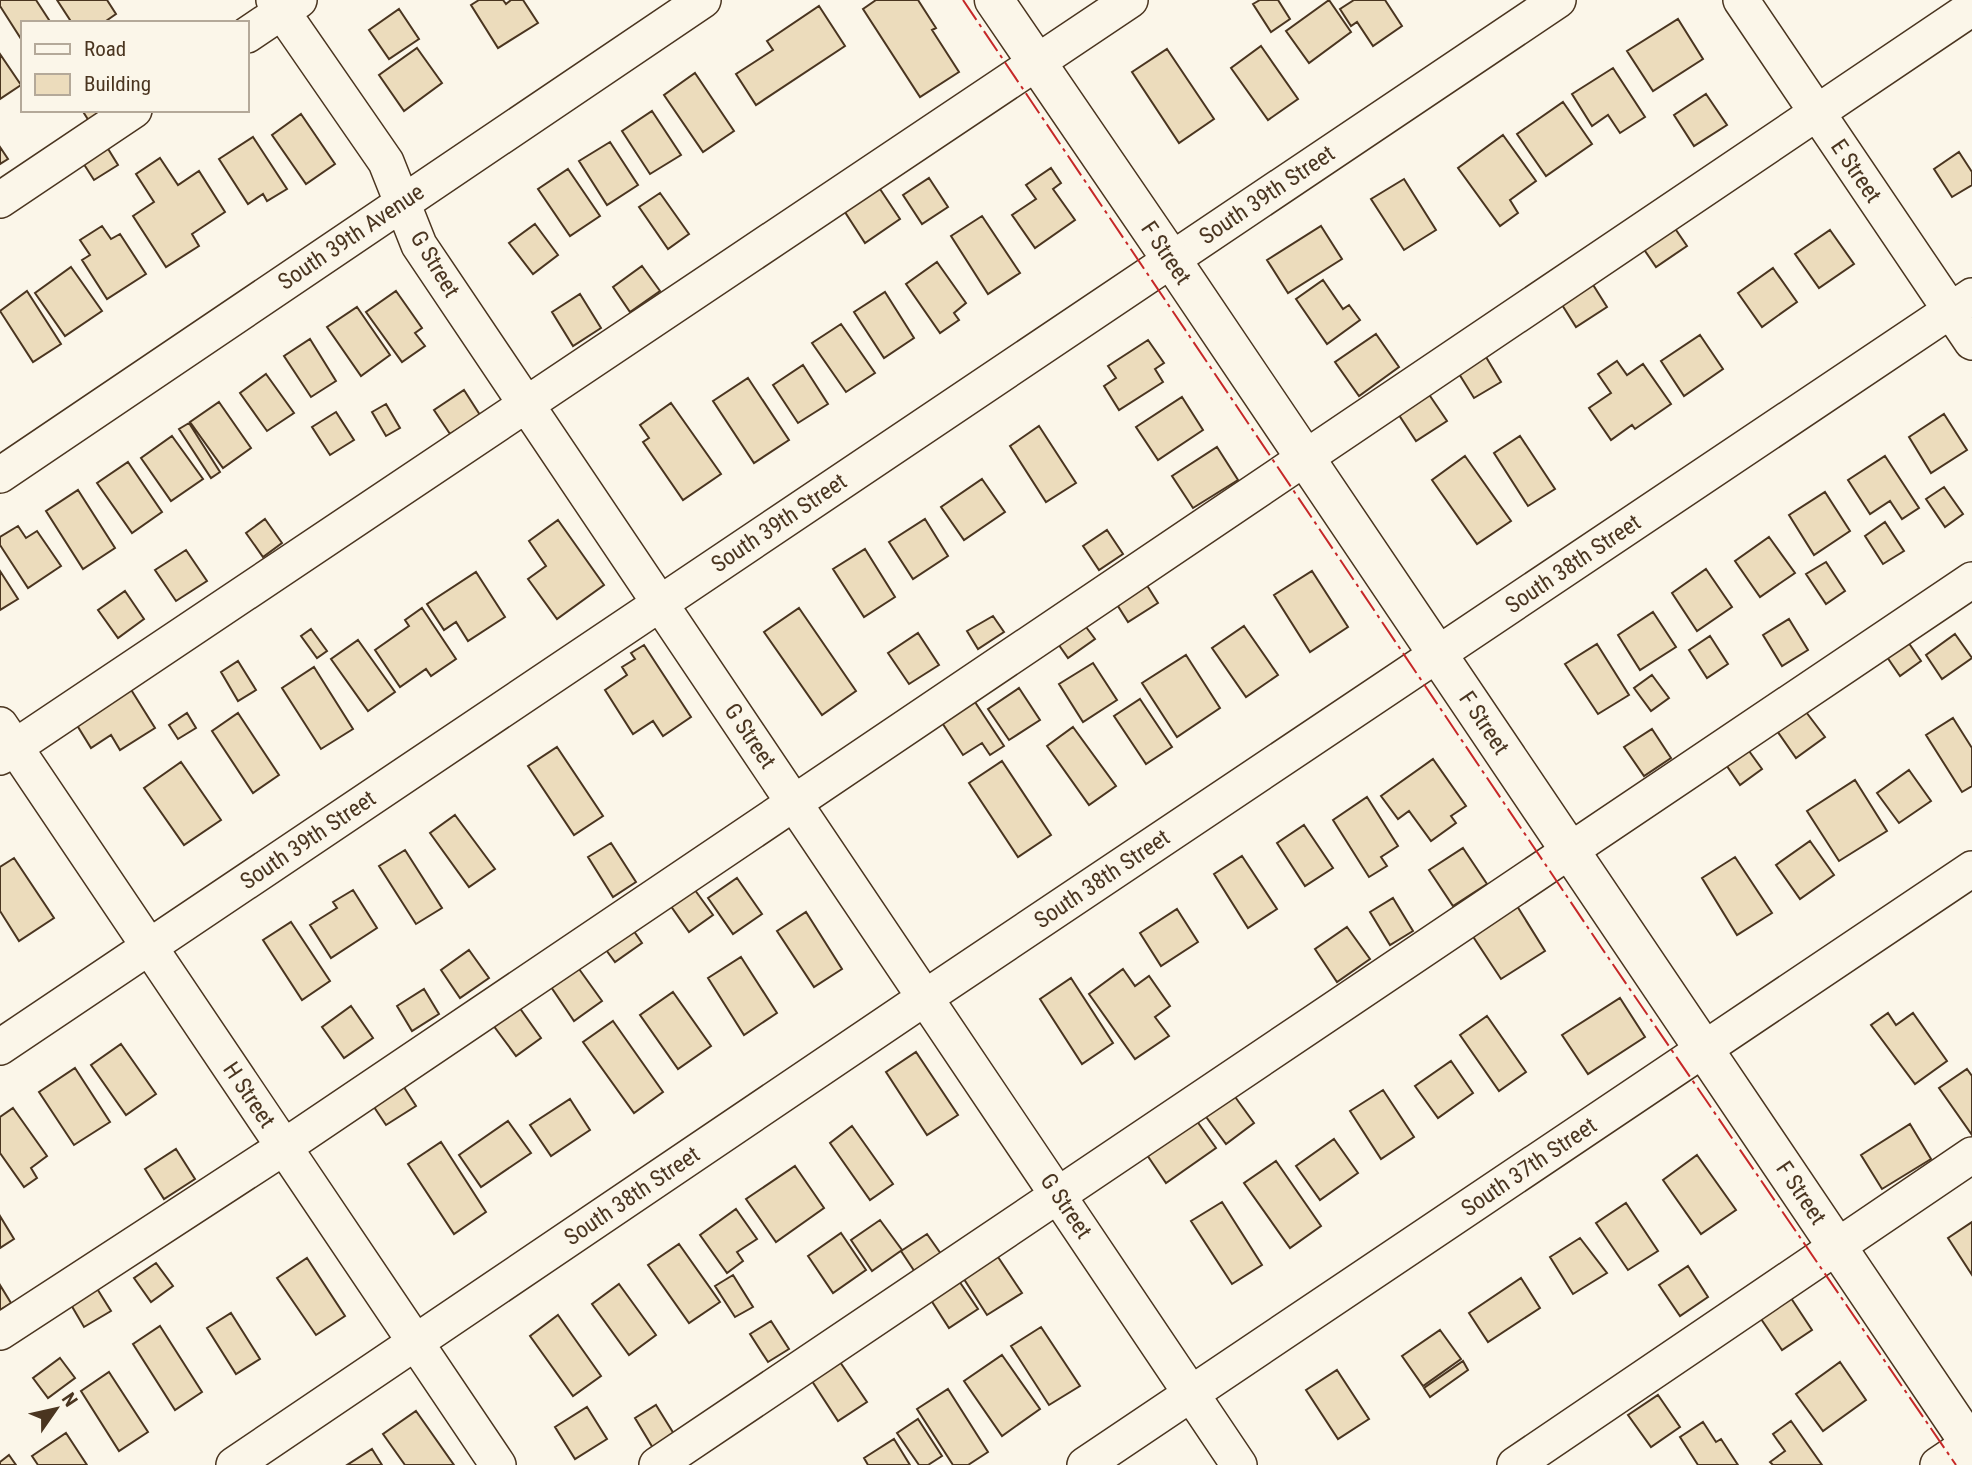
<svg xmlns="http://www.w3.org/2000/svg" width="1972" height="1465" viewBox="0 0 1972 1465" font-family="'Roboto Condensed',sans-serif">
<rect width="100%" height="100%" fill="#fbf6e9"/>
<path fill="#ecdcbc" stroke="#4a3520" stroke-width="2" d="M0,0H36L51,23H23V42L0,6Z
M57,0H107L116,14L103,23H72Z
M479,0H503L506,4L511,0H523L538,23L498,48L471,5Z
M876,0H918L936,28L932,30L959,72L920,97L863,9Z
M1260,0H1278L1290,19L1271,32L1253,4Z
M1329,0L1351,32L1309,63L1286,31Z
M1354,0H1385L1402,26L1373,46L1357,22L1351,26L1340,9Z
M819,6L845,46L756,105L736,74L773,50L767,41Z
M399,9L419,39L389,59L369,30Z
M1678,19L1703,59L1653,91L1627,51Z
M1261,46L1298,99L1268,120L1231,68Z
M417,48L442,83L404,111L379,75Z
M1167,49L1214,119L1179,143L1132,72Z
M0,54L21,85L0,99Z
M1613,68L1645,117L1620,133L1608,115L1592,126L1572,94Z
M695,73L734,131L703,152L664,95Z
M1706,94L1727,125L1694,146L1674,115Z
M1563,102L1592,144L1546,176L1517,134Z
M82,110H104L89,121Z
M652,111L681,155L650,174L622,131Z
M301,114L335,164L306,184L272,135Z
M1503,135L1536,181L1510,200L1518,213L1500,226L1458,168Z
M253,137L287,189L267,201L263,194L248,204L219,159Z
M102,139L118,165L94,180L78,155Z
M610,142L638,185L607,205L579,161Z
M0,147L8,159L0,164Z
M1959,152L1972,172V185L1952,197L1934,169Z
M160,158L178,185L199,171L225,212L192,234L199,246L166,267L133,216L154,202L136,174Z
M1051,168L1061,183L1053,189L1075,220L1035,248L1012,215L1036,199L1026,185Z
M568,169L600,216L570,236L538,189Z
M929,178L948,207L922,224L903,195Z
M1404,179L1436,230L1404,250L1371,199Z
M878,186L900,219L865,243L843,209Z
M660,193L689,234L668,249L639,207Z
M982,216L1020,273L988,294L951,236Z
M535,224L558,255L533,274L509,243Z
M102,226L111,239L120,234L146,274L107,299L82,260L90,255L80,240Z
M1321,226L1342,259L1288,293L1267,260Z
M1674,227L1687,246L1656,267L1643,248Z
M1830,230L1854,264L1819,288L1795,254Z
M937,262L966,303L954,313L959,320L940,333L906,284Z
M642,266L660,291L630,312L613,287Z
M71,267L102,311L65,336L35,293Z
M1773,268L1797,302L1762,327L1738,293Z
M1323,280L1343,309L1349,305L1360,320L1327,344L1296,299Z
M1590,280L1607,307L1576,327L1559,300Z
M27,291L61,344L33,362L0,311Z
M396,291L422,328L415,333L425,346L402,362L366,312Z
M885,292L914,338L884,358L854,312Z
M580,294L601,328L573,346L552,312Z
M357,307L390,355L361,376L327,327Z
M841,324L875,373L846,392L812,343Z
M1376,334L1399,367L1359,396L1335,362Z
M1700,335L1723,369L1684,396L1661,361Z
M310,339L336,381L311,397L284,356Z
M1148,340L1164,363L1155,369L1163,382L1119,410L1104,386L1116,378L1108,366Z
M1483,352L1501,382L1474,398L1456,369Z
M1617,361L1627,375L1643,364L1671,404L1635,429L1632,425L1611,440L1589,408L1611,393L1598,374Z
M803,365L828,404L798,423L773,385Z
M266,374L294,413L267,431L240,393Z
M748,378L789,440L754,463L713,401Z
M464,390L480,415L450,434L434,410Z
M1426,390L1447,421L1416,441L1395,409Z
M1182,397L1203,430L1158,460L1136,427Z
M219,402L251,448L223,468L190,422Z
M671,403L721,474L683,500L643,442L649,438L640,425Z
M386,404L400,428L386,436L372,412Z
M336,412L354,440L330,455L312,427Z
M1944,414L1967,450L1931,473L1909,437Z
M189,423L220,472L211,478L179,429Z
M1039,426L1076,483L1046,502L1010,446Z
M172,436L203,479L171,501L141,458Z
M1520,436L1555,489L1528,506L1494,453Z
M1217,447L1238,480L1193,508L1172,476Z
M1465,456L1511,521L1477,544L1432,480Z
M1885,456L1919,508L1902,519L1890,501L1870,514L1848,480Z
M128,462L162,512L132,533L97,483Z
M982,479L1005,512L964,540L941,507Z
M1944,487L1963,514L1945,527L1926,499Z
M78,490L115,548L83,569L46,511Z
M1825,492L1850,531L1814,555L1789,515Z
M265,519L282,543L263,557L246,533Z
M925,519L948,556L913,579L889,542Z
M558,520L604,585L557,619L528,579L546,566L529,541Z
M1885,522L1904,551L1883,564L1865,536Z
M18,526L26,538L37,531L61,566L28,588L0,545V537Z
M1107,530L1123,554L1099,570L1083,546Z
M1769,537L1795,573L1760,597L1735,561Z
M865,549L895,597L864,617L833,569Z
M186,550L207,581L176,601L155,570Z
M1826,562L1845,591L1826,604L1806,574Z
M1706,569L1732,607L1697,631L1672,593Z
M0,571L18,599L0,610Z
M1312,571L1348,627L1310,652L1274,595Z
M476,572L505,617L468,641L456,622L444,630L427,604Z
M1141,576L1158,603L1128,622L1111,595Z
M125,591L144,619L118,638L98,610Z
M422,608L456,659L431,676L426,669L400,687L375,650L409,626L405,620Z
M799,608L856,691L822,715L764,632Z
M1653,612L1676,647L1640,670L1618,635Z
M993,616L1004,632L978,649L967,631Z
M1080,619L1095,639L1068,658L1054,638Z
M1789,619L1808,650L1782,666L1763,635Z
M1244,626L1278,675L1246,697L1212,648Z
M311,629L327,651L317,658L301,636Z
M918,633L939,665L909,684L888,653Z
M1955,634L1972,658L1942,679L1926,655Z
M1710,636L1728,664L1707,678L1689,650Z
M1906,639L1921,661L1900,676L1885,654Z
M358,640L395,692L368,711L331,659Z
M1597,644L1629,695L1598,714L1565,664Z
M644,645L691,717L663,736L653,721L633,734L605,690L627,675L622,667L635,659L631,653Z
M1186,655L1220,708L1177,737L1142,683Z
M238,661L256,690L238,701L221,672Z
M1093,663L1117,700L1083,722L1059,684Z
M314,667L353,729L321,749L282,688Z
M1652,675L1669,698L1651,711L1634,688Z
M130,688L155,728L120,750L111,735L91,748L75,722Z
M1019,688L1040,720L1009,740L988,709Z
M971,696L1004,746L990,755L982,743L963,755L939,718Z
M1140,699L1172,747L1146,764L1114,716Z
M1803,708L1825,737L1796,758L1775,728Z
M187,713L196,728L178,739L169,725Z
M238,713L279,775L253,793L212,731Z
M1953,718L1972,748V786L1962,792L1926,735Z
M1073,727L1116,786L1089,805L1047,746Z
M1652,729L1671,758L1644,776L1624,747Z
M1744,744L1762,769L1740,785L1722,759Z
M557,747L603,816L574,835L528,766Z
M1433,759L1466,806L1451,816L1456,823L1431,841L1409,811L1398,819L1381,796Z
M1002,761L1051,835L1018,857L969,783Z
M181,762L221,820L184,845L144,788Z
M1909,770L1931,801L1899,823L1877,793Z
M1855,780L1887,831L1839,861L1807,811Z
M1367,797L1398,846L1381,857L1387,866L1369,877L1333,820Z
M455,815L495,869L469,887L430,833Z
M1304,825L1333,868L1305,886L1277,843Z
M1810,841L1834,875L1800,899L1776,865Z
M611,843L636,882L613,897L588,857Z
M1463,848L1487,884L1453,906L1429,870Z
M405,850L442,908L416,924L379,866Z
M1242,856L1277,909L1248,928L1214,874Z
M1735,857L1772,913L1737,935L1702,878Z
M14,858L54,918L19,941L0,911V867Z
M737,878L762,914L733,934L708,898Z
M692,886L713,915L689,932L668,902Z
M353,890L377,928L331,958L310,925L337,908L333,902Z
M1393,898L1413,931L1390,945L1370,912Z
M1517,906L1545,951L1501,979L1472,935Z
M1177,909L1198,942L1161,966L1140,933Z
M806,912L842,969L814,987L777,931Z
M291,922L330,981L302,1000L263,940Z
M629,924L642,943L615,962L601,943Z
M1347,927L1370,959L1337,982L1315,949Z
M469,950L489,978L460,998L441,970Z
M741,957L777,1013L744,1035L708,978Z
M574,962L602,1001L574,1021L547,981Z
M1123,969L1135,986L1149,976L1170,1006L1155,1017L1169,1036L1135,1059L1089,994Z
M1071,978L1113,1043L1082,1064L1040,999Z
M424,989L439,1014L412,1031L397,1006Z
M673,992L711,1046L678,1069L640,1015Z
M1620,998L1645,1037L1588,1074L1562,1035Z
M351,1006L373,1038L344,1058L322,1027Z
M519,1007L541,1038L516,1056L493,1025Z
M1888,1013L1896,1025L1913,1013L1947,1061L1915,1084L1871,1025Z
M1487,1016L1526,1072L1499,1091L1460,1035Z
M613,1021L663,1092L634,1113L583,1042Z
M121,1044L156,1094L126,1115L91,1065Z
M916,1052L958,1115L927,1135L886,1072Z
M1451,1061L1473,1093L1438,1118L1415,1086Z
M75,1068L110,1122L74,1145L39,1092Z
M1967,1069L1972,1076V1135L1939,1088Z
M398,1078L416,1106L386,1125L368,1098Z
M1383,1090L1414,1137L1381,1159L1350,1111Z
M1233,1094L1254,1123L1226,1144L1204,1114Z
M570,1099L590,1130L551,1156L530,1125Z
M13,1108L47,1156L31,1168L37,1178L24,1187L0,1153V1117Z
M1194,1117L1216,1148L1166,1183L1145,1152Z
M508,1121L531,1153L481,1187L459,1155Z
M1910,1124L1931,1159L1882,1189L1861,1155Z
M852,1126L893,1184L870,1200L830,1143Z
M1334,1139L1358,1173L1320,1200L1296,1166Z
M441,1142L486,1212L454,1234L408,1164Z
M176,1149L195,1179L164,1199L145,1169Z
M1697,1155L1736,1210L1701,1234L1663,1180Z
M1276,1161L1321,1226L1290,1248L1244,1183Z
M795,1166L824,1208L776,1242L746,1199Z
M1222,1202L1262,1265L1232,1284L1191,1221Z
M1626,1203L1658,1251L1628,1270L1596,1223Z
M736,1209L757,1239L737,1252L743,1261L727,1273L700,1235Z
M0,1216L14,1239L0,1248Z
M880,1220L902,1250L872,1271L851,1240Z
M1972,1222V1275L1948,1238Z
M841,1233L866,1270L833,1293L808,1256Z
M927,1234L941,1254L915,1272L901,1251Z
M1580,1238L1607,1273L1573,1294L1550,1257Z
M679,1244L720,1302L689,1323L648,1265Z
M996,1254L1022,1293L987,1315L962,1276Z
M307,1258L345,1316L316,1335L277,1278Z
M156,1263L173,1286L151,1302L134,1278Z
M1688,1266L1708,1297L1680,1316L1659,1285Z
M733,1275L753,1307L735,1317L715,1286Z
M957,1278L978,1309L949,1328L929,1297Z
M1521,1278L1540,1308L1488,1342L1469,1313Z
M619,1284L656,1335L629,1355L592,1304Z
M0,1285L11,1303L0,1310Z
M96,1287L111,1311L84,1327L70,1303Z
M1785,1289L1812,1330L1782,1350L1755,1310Z
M231,1313L260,1359L236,1374L207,1328Z
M558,1315L601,1376L573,1396L530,1336Z
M771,1321L789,1349L768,1362L750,1334Z
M160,1326L202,1392L175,1410L133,1344Z
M1041,1327L1080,1386L1049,1405L1011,1346Z
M1440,1330L1461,1359L1423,1386L1402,1356Z
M1002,1355L1040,1409L1002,1436L964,1381Z
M60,1358L75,1378L48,1398L33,1378Z
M838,1359L867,1402L838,1421L810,1378Z
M1463,1361L1468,1370L1430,1397L1424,1388Z
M1840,1362L1866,1400L1823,1431L1796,1394Z
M1337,1370L1369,1419L1338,1439L1306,1390Z
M109,1372L148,1432L119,1451L81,1391Z
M948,1389L988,1452L968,1465H953L917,1409Z
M1658,1395L1680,1427L1651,1447L1628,1415Z
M656,1405L674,1434L653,1448L635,1418Z
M587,1407L607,1439L575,1459L555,1427Z
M416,1411L454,1465H405L383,1434Z
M918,1419L942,1456L928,1465H919L897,1433Z
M1791,1421L1822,1465H1773L1770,1462L1785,1451L1773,1434Z
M1703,1422L1716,1442L1721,1439L1738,1465H1698L1680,1437Z
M66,1433L87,1465H38L32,1456Z
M894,1439L910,1465H868L864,1458Z
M372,1449L382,1465H347Z
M9,1455L16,1465H0V1462Z"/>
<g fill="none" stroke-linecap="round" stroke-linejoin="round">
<g stroke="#4a3520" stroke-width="38">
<path id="minor" d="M274,0L386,162L419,245L1239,1465
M1741,0L1972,342
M247,35L299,0
M0,200L134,110
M0,475L703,0
M0,725L498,1465
M0,757L1130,0
M0,1047L1558,0
M0,1332L284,1147L1972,8
M234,1465L926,997L1972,296
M657,1465C1094,1168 1535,877 1972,580
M1085,1465L1972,869
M1515,1465L1972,1155
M1938,1465L1972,1442"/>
</g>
<g stroke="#4a3520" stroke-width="41">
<path id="major" d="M994,0L1171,259L1972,1447"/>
</g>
<use href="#minor" stroke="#fbf6e9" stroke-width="35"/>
<use href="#major" stroke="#fbf6e9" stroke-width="38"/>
<path stroke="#c62828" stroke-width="2" stroke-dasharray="24 5 3.5 5" stroke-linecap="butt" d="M963,0L1601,947L1956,1465"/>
</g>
<g text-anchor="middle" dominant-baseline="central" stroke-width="5" stroke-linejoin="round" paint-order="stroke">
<g font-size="23" fill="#4a3520" stroke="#fbf6e9">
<text transform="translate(1856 171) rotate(56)">E Street</text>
<text transform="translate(1267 195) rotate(-34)">South 39th Street</text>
<text transform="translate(351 237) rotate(-34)">South 39th Avenue</text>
<text transform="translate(1166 253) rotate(56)">F Street</text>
<text transform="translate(435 264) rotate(59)">G Street</text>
<text transform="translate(779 523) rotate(-34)">South 39th Street</text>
<text transform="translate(1573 564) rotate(-34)">South 38th Street</text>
<text transform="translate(1484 723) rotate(56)">F Street</text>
<text transform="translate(750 736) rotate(56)">G Street</text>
<text transform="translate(308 840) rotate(-34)">South 39th Street</text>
<text transform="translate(1102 879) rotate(-34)">South 38th Street</text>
<text transform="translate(249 1095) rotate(56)">H Street</text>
<text transform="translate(1529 1167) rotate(-34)">South 37th Street</text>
<text transform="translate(1801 1193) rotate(56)">F Street</text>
<text transform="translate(632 1196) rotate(-34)">South 38th Street</text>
<text transform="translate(1066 1206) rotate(56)">G Street</text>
</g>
</g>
<rect x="21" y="21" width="228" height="91" fill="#fbf6e9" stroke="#b4a999" stroke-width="2"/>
<rect x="35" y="44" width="35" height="10" fill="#fbf6e9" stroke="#b4a999" stroke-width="2"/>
<text x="84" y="56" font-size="21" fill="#4a3520">Road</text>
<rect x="35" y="74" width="35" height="21" fill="#ecdcbc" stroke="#b4a999" stroke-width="2"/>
<text x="84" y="91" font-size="21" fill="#4a3520">Building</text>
<g transform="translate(56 1409) rotate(56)" stroke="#fbf6e9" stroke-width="5" paint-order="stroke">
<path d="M0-5L12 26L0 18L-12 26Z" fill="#4a3520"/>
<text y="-10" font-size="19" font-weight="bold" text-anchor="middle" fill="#4a3520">N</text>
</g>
</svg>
